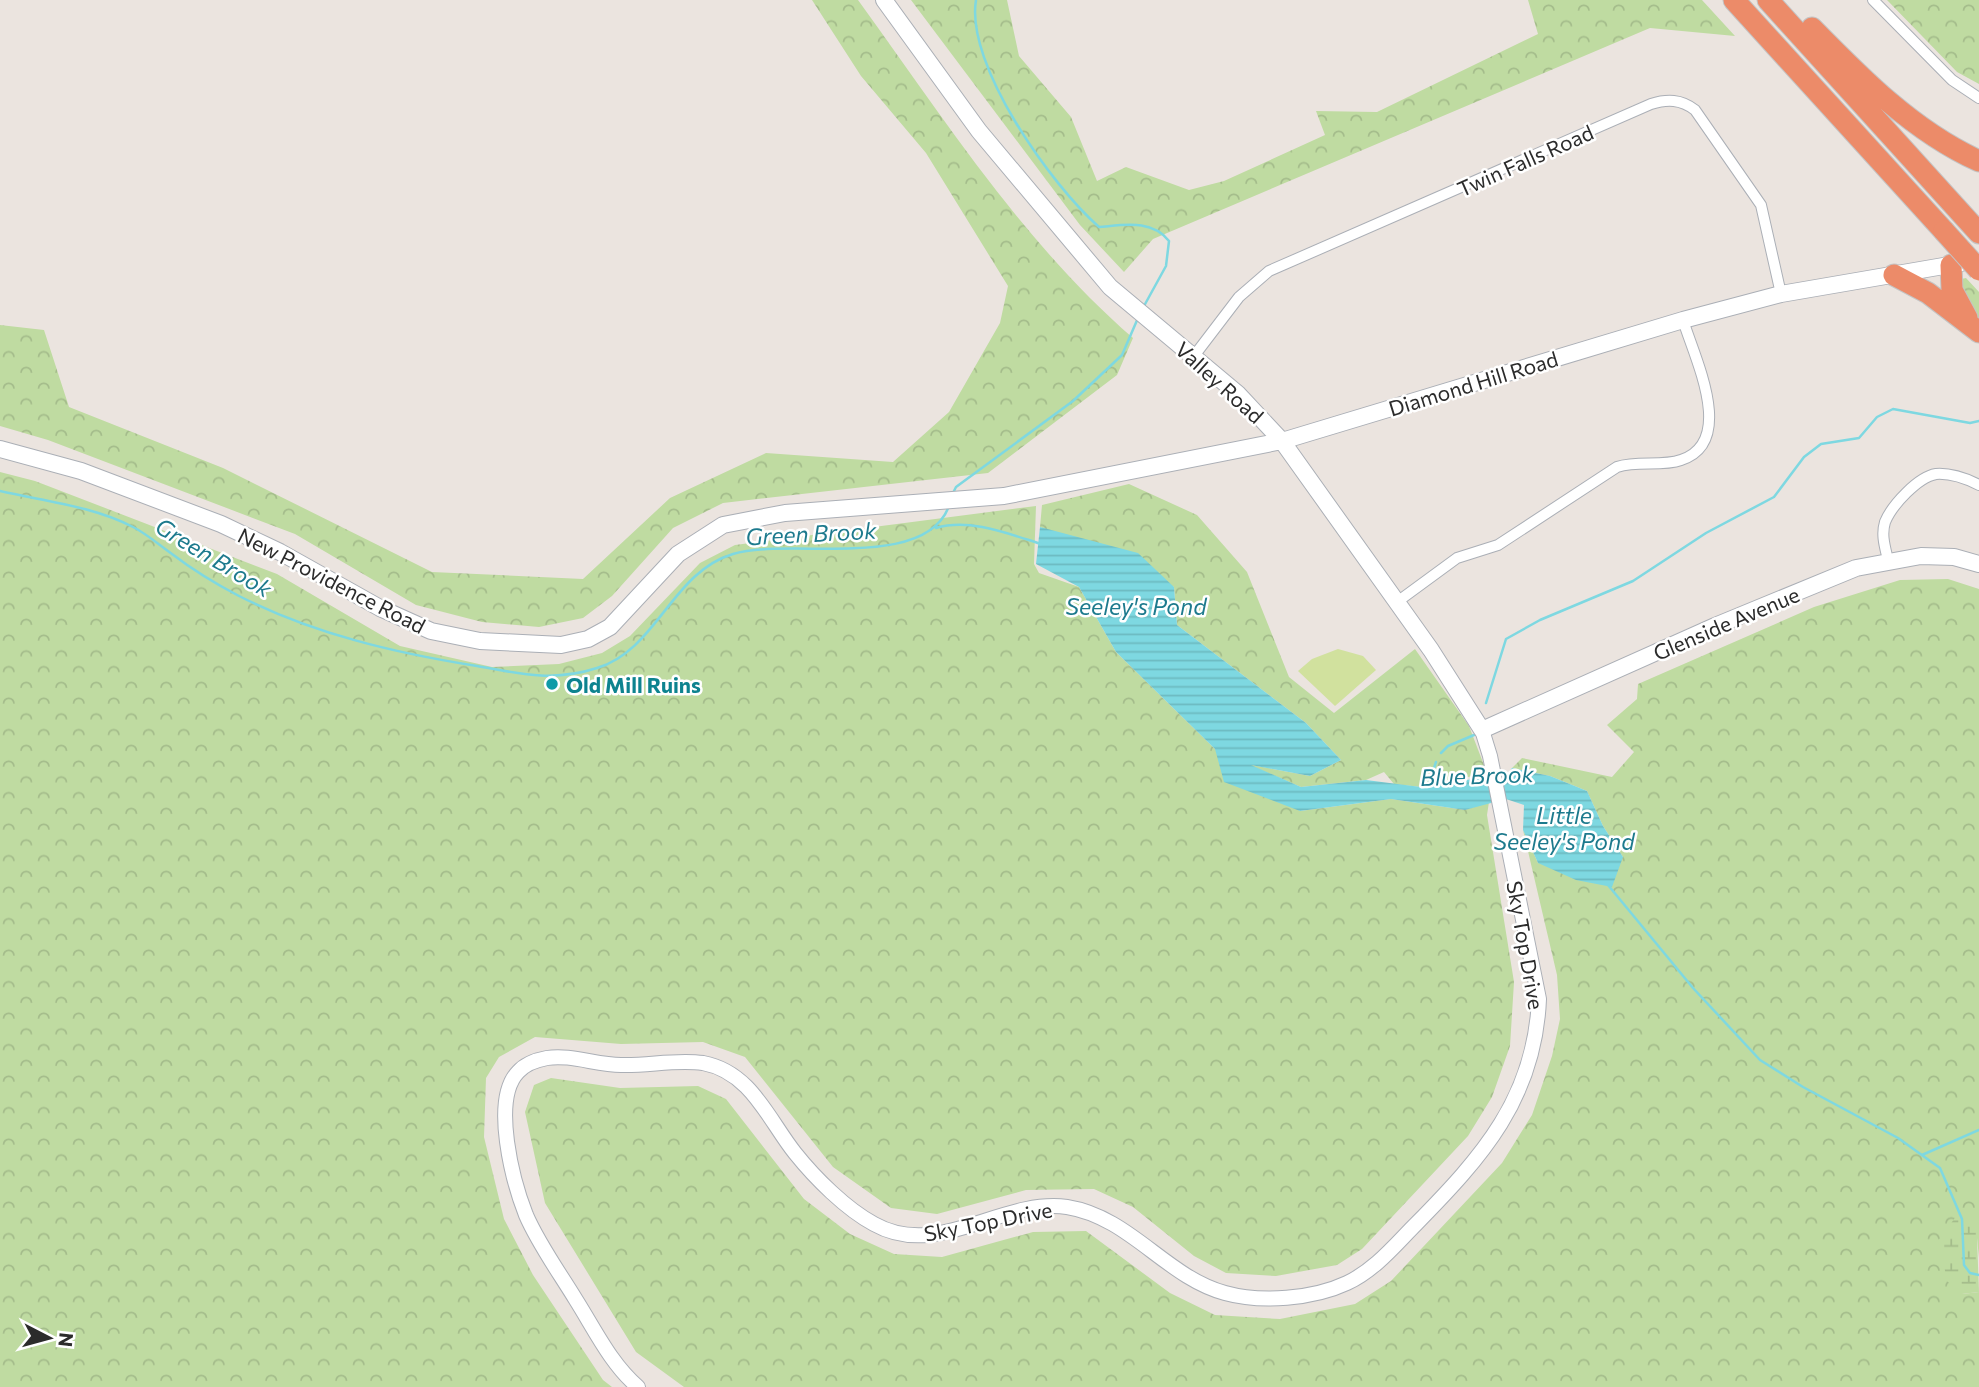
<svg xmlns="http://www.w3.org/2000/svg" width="1979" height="1387" viewBox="0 0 1979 1387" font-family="Commissioner,sans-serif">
<defs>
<pattern id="forest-crowns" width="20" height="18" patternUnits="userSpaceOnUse" patternTransform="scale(1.75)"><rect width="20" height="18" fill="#bfdba1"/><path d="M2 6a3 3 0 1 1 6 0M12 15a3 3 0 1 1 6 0" fill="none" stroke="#a4bc8b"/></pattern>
<pattern id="wetland-marsh" width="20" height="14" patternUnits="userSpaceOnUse" patternTransform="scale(1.75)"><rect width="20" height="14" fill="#bfdba1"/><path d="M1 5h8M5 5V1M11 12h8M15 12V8" fill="none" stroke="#a4bc8b"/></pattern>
<pattern id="water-rules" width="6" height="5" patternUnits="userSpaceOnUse" patternTransform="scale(1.75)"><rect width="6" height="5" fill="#7ed8e1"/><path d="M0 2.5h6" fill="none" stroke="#6dbac1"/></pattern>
</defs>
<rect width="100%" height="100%" fill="#ebe4df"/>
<path fill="url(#forest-crowns)" d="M812,0H858C943,117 1023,243 1133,338L1117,375L988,473L723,503L673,528L612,596L583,618L539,627L482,622L416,605L295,534L48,440L0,426V325L44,330L69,407L223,468L432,572L583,579L670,498L766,453L893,462L949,412L1000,323L1008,286L926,153L861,76Z
M911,0H1007L1019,56L1071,117L1097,181L1126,167L1189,190L1224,181L1325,135L1316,111L1377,112L1538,34L1528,0H1702L1735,36L1650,28L1153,239L1124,272L1080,225Z
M1887,0H1979V84L1957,72Z
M1966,278L1979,292V324L1956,280Z
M0,472L35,481L277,574L400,646L492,667L559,664L602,653L630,636L700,563L735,545L1036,506L1034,564L1039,573L1079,587L1116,652L1215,749L1300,811L1391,799L1465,810L1489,802L1487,815L1514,982L1510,1046L1492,1097L1468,1136L1362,1249L1337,1265L1276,1276L1226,1273L1194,1256L1133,1207L1094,1189L1026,1190L937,1214L891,1208L833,1167L745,1057L703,1042L621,1044L535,1037L499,1057L486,1078L484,1137L504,1219L533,1275L603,1380L612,1387H0Z
M1129,484L1197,515L1247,572L1289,677L1334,713L1415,649L1469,726L1487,773L1421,787L1394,784L1384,772L1366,780L1301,787L1247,764L1310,776L1341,760L1306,723L1177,625L1174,587L1040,527L1042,505Z
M1948,579L1979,589V1258L1977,1238L1962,1294L1979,1292V1387H684L636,1352L545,1203L525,1112L534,1085L551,1078L620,1088L698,1086L726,1099L804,1199L850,1234L894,1254L942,1257L1033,1232L1086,1231L1170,1293L1215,1315L1280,1319L1355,1304L1391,1281L1502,1163L1532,1115L1552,1056L1560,1019L1557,975L1523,830L1538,863L1623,857L1603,826L1587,791L1550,776L1512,768L1522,758L1612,777L1634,752L1607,725L1637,699L1638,684L1814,607L1900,580Z"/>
<path fill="url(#wetland-marsh)" d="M1957,1215L1973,1216L1977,1238L1979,1292L1962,1294L1947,1281L1939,1240Z"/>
<path fill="#d1e19e" d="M1338,649L1363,656L1376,670L1335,706L1298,671L1312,659Z"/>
<path fill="url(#water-rules)" d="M1040,527L1138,553L1174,587L1177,625L1306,723L1341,760L1310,776L1251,765L1301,787L1366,780L1421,787L1479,778L1487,785L1502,781L1512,768L1550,776L1587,791L1603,826L1623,857L1612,887L1576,880L1538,863L1523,830L1524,805L1506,799L1465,810L1391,799L1300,811L1224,782L1215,749L1116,652L1079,587L1036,564Z"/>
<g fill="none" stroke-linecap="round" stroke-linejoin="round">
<path stroke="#7ed8e1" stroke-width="2.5" d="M976,0C965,65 1052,186 1099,227C1124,225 1152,219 1169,241L1166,266L1144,306
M0,491C43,501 93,506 133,527C147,534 159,545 172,554C193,570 216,584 239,596C314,634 395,653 477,666C520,674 554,682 597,668C657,650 672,572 733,554C788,537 925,572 949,506
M953,493L956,487L1073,401L1122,355L1138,318
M936,528C970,518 1009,534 1041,544
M1486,703L1506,639L1540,620L1633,581L1706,533L1774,497L1804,457L1821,444L1859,438L1877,417L1893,409L1970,423L1979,421
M1441,753L1448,746L1474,735
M1427,789L1436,762
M1608,885L1693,988L1760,1060L1803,1087L1898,1138L1940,1168L1962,1219L1964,1265L1970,1273L1979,1275
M1922,1155L1979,1130"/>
<g stroke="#abafb6" stroke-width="12">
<path id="minor" d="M1873,0L1952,80L1979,98
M1194,356L1239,297L1269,271L1651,104C1667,99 1681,99 1695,110L1761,205L1781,294
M1888,560C1885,547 1881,535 1885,522C1892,505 1918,477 1936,474C1950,473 1967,479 1979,485
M1397,602L1457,558L1498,545L1617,467C1638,460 1661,467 1681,460C1737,442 1694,357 1683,320"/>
</g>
<g stroke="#abafb6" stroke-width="16">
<path id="tertiary" d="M638,1387C611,1364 595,1330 576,1300C559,1272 539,1245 526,1215C513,1182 491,1100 518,1072C525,1064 536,1060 547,1058C570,1054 597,1065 621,1065C648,1066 676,1059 703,1063C751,1072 768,1119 795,1153C815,1178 846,1209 874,1224C938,1260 1001,1198 1067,1207C1130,1217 1166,1277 1225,1293C1261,1303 1313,1299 1347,1283C1375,1270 1395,1245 1416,1224C1482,1157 1535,1098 1539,999L1490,756L1482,730"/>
</g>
<g stroke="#abafb6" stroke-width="18">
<path id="secondary" d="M884,0L979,131L1110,287L1238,394L1282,441L1431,650L1482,730L1715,626L1856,568L1921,556L1954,557L1979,564
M0,449L81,471L221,524L280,552L380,608L431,631L480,641L561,645L588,639L610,627L678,554L723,525L785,513L1004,496L1282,441L1683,320L1781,294L1961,263"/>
</g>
<g stroke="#c4c4c4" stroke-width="23">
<path id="motorway" d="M1734,0L1944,231
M1768,0L1979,233
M1812,28C1862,79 1913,131 1979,161
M1951,265L1952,290L1967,318
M1894,275L1928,293L1979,332"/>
</g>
<use href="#minor" stroke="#fff" stroke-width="10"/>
<use href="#tertiary" stroke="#fff" stroke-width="14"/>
<use href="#secondary" stroke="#fff" stroke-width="16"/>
<use href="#motorway" stroke="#ec8b69" stroke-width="21"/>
<g stroke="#c4c4c4" stroke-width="23" stroke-linecap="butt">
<path id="motorway-bridge" d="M1944,231L1979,270"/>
</g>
<use href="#motorway-bridge" stroke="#ec8b69" stroke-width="21"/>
</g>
<circle fill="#0f9aa8" stroke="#fff" stroke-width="2.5" cx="552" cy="684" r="7"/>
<g text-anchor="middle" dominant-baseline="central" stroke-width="5" stroke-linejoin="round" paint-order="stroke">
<g font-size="21" fill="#2b2b2b" stroke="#fff">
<text transform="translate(1525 160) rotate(-24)">Twin Falls Road</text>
<text transform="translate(1220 382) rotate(42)">Valley Road</text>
<text transform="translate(1473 383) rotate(-17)">Diamond Hill Road</text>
<text transform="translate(332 580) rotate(27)">New Providence Road</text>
<text transform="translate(1726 623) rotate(-23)">Glenside Avenue</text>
<text transform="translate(1526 945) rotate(80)">Sky Top Drive</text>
<text transform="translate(988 1221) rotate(-11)">Sky Top Drive</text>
</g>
<g font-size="21" font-weight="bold" fill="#0d838f" stroke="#fff" text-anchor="start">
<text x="566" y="684">Old Mill Ruins</text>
</g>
<g font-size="23" font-style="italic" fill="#1d7a8d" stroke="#fff">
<text transform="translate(811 533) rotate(-3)">Green Brook</text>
<text transform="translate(214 557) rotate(31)">Green Brook</text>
<text x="1136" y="606">Seeley's Pond</text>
<text transform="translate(1477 775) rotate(-2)">Blue Brook</text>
<text x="1564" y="815">Little<tspan x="1564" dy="26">Seeley's Pond</tspan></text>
</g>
</g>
<g transform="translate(49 1338) rotate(96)" stroke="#ffffff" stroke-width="5" paint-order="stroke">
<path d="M0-5L12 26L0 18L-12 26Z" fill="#2b2b2b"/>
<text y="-10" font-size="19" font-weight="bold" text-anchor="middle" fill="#2b2b2b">N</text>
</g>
</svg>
